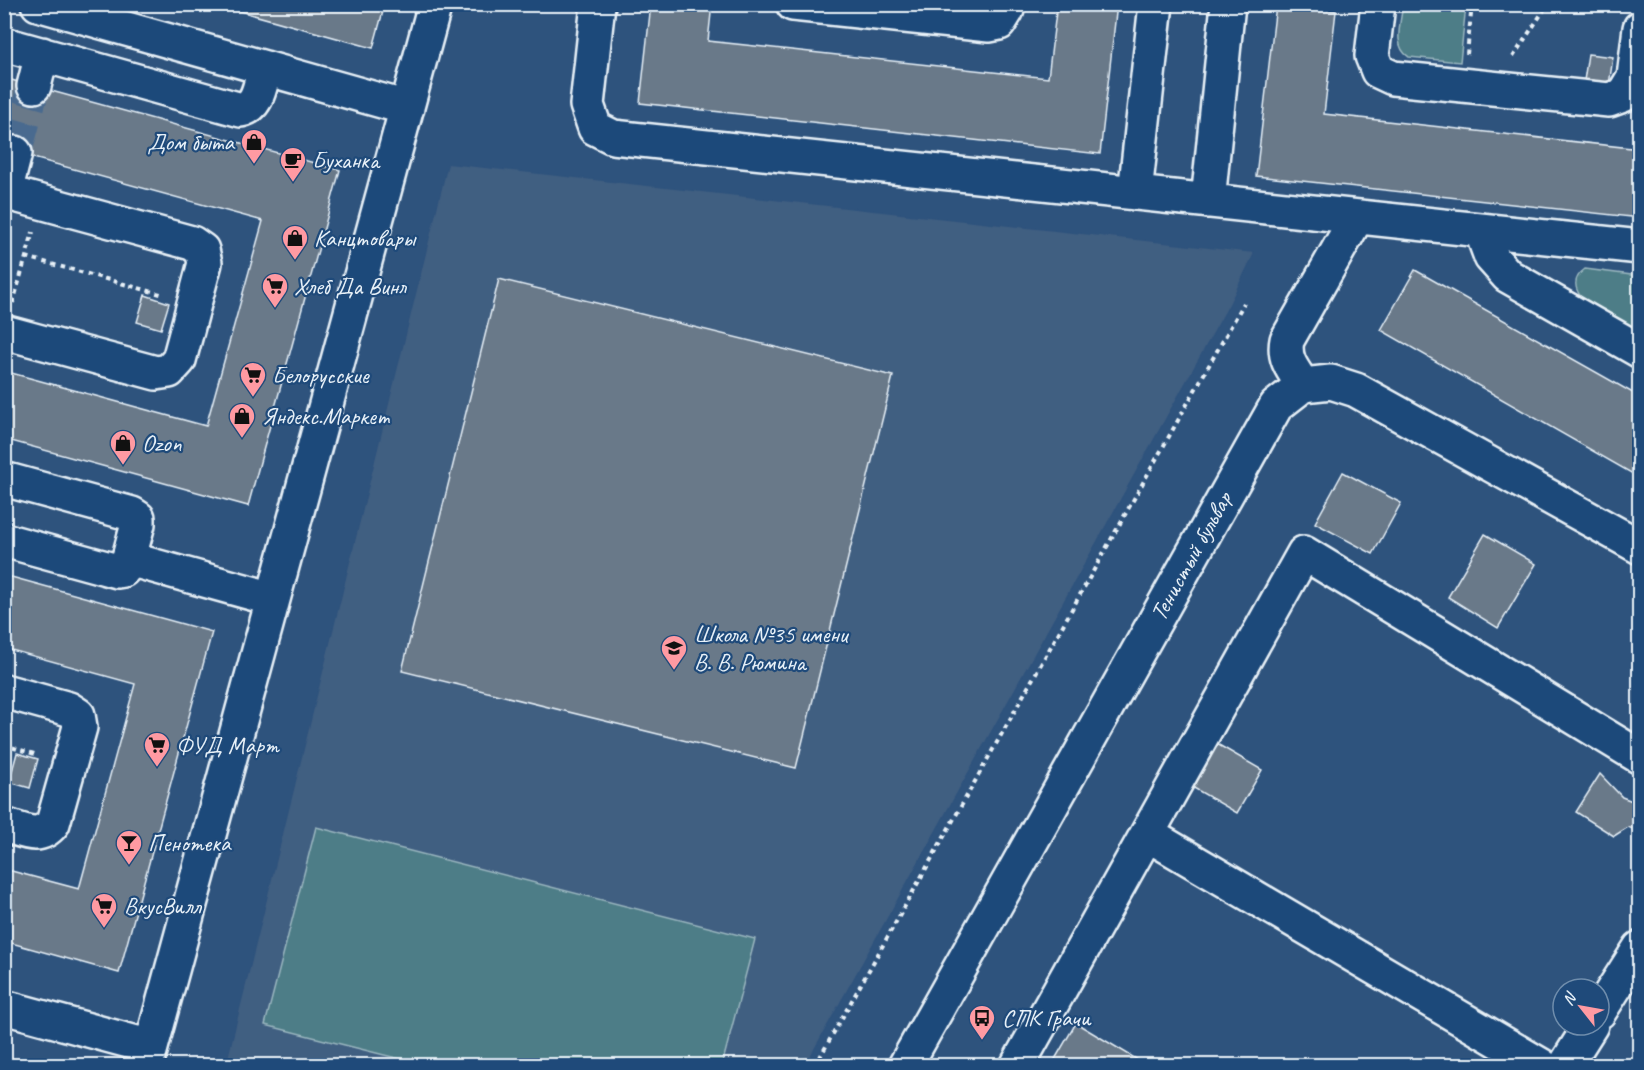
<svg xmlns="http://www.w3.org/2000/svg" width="1644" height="1070" viewBox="0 0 1644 1070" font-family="Caveat,sans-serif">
<rect width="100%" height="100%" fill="#2e537d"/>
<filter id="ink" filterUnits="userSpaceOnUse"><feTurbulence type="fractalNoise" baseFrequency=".0167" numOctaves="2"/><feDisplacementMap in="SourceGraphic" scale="12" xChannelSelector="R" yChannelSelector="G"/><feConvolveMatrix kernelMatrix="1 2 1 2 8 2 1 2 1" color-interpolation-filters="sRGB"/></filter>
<g filter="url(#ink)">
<path fill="#405e81" d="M448,164L1254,253L1229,304L805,1065L226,1066Z"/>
<path fill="#4e7d87" stroke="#9bb7c0" stroke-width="1.5" d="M1403,4L1466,5L1460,62L1409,57C1392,47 1401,22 1403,4Z
M1585,269L1639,276V331L1581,297C1573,286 1574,277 1585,269Z
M316,827L755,939L722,1065H424L265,1025Z"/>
<path fill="#697989" stroke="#e8f1f8" stroke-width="1.5" d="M214,4H385L373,48Z
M651,4H712L708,41L1048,78L1057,4H1117L1100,154L640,103Z
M1276,5L1336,11L1324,114L1640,149V218L1256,176Z
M1588,54L1613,57L1609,85L1584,81Z
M4,78L340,170L248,506L4,439V371L206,426L263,221L4,150Z
M1415,270L1640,397V478L1381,330Z
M499,279L893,376L796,768L402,671Z
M145,295L169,303L161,329L137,322Z
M1343,472L1401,503L1373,554L1315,523Z
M1485,534L1536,564L1498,628L1448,597Z
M4,575L212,632L119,973L4,941V869L79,889L135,684L4,648Z
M1217,744L1262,770L1237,813L1192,787Z
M17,753L38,759L30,788L9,782Z
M1600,774L1622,797L1640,804L1638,831L1628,827L1614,836L1576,812Z
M1076,1023L1138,1060L1135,1066H1051Z"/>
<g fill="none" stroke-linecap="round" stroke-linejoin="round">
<path stroke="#4a6b8f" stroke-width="33" stroke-dasharray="33 16" stroke-linecap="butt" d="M15,153L34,86"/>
<g stroke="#e8f1f8" stroke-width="38">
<path id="minor" d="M38,4L407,108
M598,4L587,105L595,128L613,137L1640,247
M793,4L989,25L999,23L1007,10V4
M1378,4L1372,56L1378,71L1393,78L1609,100L1623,95L1634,77L1640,28
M4,44L241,110C259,106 260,84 265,68
M34,86L42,54
M4,192L192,243L202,250L205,263L179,360L169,371L156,373L4,332
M5,192L15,153
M1135,193L1156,4
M1208,201L1228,4
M1481,230L1491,257L1508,276L1640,351
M1303,385C1293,370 1283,359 1287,340L1357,217
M4,479L132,514L138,518V524L127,565L123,570L117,571L4,540
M129,559L273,599
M4,691L69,709L78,715L80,727L53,823C39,841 23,830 4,825
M4,1007L151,1047
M1599,1012L1640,948
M146,1066L435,4
M905,1066L1276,406L1303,385L1331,382L1356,390L1640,547
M1017,1066L1147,834
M1542,1066L1147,834L1304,553L1640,757
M1565,1066L1591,1025"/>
</g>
<path stroke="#e8f1f8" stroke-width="4" stroke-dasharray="4.5 4.5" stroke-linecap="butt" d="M1467,54L1472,4
M1513,57L1548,4
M26,257L164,295
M13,303L33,232
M4,745L38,755
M815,1066L1244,303"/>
<use href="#minor" stroke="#1f4a7a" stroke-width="33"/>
</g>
</g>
<defs>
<g id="shop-pin" transform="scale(1.35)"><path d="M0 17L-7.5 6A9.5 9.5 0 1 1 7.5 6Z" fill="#ff9aa2" stroke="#1f4a7a"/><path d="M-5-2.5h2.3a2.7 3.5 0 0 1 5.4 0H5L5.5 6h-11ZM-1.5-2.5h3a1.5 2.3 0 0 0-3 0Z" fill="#111"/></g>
<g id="cafe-pin" transform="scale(1.35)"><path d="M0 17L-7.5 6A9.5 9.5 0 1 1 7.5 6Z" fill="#ff9aa2" stroke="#1f4a7a"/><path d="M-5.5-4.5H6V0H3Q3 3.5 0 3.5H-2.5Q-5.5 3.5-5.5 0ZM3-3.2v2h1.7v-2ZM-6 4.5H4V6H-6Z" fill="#111"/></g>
<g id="supermarket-pin" transform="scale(1.35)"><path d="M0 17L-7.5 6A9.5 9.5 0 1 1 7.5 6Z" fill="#ff9aa2" stroke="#1f4a7a"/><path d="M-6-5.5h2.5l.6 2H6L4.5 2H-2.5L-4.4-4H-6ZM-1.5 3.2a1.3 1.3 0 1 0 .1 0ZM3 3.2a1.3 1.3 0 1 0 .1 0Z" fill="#111"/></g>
<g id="school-pin" transform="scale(1.35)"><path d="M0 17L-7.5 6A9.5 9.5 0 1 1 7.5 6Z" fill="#ff9aa2" stroke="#1f4a7a"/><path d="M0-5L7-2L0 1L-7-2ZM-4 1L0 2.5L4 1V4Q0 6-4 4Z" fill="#111"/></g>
<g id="bar-pin" transform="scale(1.35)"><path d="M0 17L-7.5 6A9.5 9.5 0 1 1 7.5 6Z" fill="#ff9aa2" stroke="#1f4a7a"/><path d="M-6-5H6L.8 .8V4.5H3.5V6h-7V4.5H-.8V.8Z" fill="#111"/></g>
<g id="bus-pin" transform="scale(1.35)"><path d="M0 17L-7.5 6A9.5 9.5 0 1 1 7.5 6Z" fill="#ff9aa2" stroke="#1f4a7a"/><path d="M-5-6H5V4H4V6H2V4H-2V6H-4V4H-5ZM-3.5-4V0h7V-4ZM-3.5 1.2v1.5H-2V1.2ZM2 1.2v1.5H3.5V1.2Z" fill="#111"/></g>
</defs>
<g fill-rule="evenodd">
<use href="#shop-pin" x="254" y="142"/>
<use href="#cafe-pin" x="293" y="160"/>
<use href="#shop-pin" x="295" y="238"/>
<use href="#supermarket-pin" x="275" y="286"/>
<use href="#supermarket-pin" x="253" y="375"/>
<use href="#shop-pin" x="242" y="416"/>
<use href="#shop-pin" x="123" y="443"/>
<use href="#school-pin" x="674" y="648"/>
<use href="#supermarket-pin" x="157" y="745"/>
<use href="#bar-pin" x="129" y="843"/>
<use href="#supermarket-pin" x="104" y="906"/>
<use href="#bus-pin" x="982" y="1018"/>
</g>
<g text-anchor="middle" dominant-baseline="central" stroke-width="4.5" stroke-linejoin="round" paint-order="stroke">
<g font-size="24" fill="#e8f1f8" stroke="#1f4a7a" text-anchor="start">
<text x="234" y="142" text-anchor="end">Дом быта</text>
<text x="312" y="160">Буханка</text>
<text x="314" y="238">Канцтовары</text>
<text x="294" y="286">Хлеб Да Винл</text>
<text x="272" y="375">Белорусские</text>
<text x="262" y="416">Яндекс.Маркет</text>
<text x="142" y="443">Ozon</text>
<text x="694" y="634">Школа №35 имени<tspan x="694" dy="28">В. В. Рюмина</tspan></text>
<text x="176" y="745">ФУД Март</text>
<text x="148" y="843">Пенотека</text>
<text x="124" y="906">ВкусВилл</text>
<text x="1002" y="1018">СПК Грачи</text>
</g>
<g font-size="24" fill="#e8f1f8" stroke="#1f4a7a">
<text transform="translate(1191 556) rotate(-61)">Тенистый бульвар</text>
</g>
</g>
<rect width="1644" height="1070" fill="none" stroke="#1f4a7a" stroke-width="24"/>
<rect x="12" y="12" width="1620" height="1046" fill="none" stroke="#e8f1f8" stroke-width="2" filter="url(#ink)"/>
<g transform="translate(1581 1007) rotate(301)"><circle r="28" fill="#1f4a7a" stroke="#6f8dac" stroke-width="1.5"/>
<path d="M0-4.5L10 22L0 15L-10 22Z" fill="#ff9aa2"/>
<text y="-9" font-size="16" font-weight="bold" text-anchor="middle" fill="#e8f1f8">N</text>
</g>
</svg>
